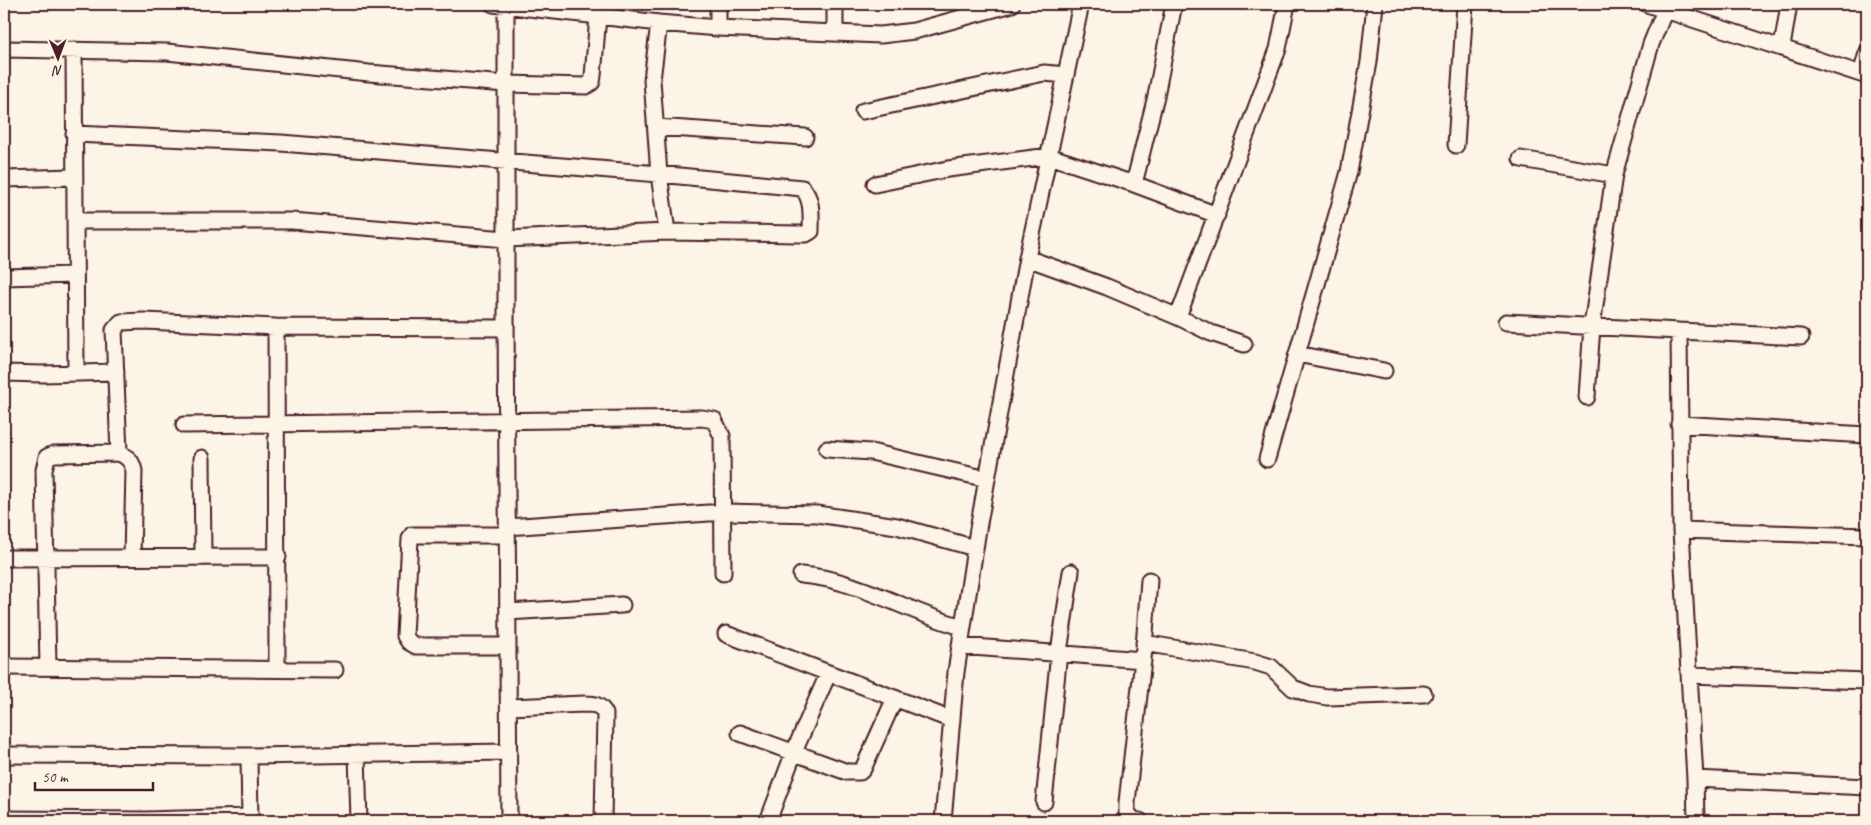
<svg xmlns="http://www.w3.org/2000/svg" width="1871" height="825" viewBox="0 0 1871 825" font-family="Caveat,sans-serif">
<rect width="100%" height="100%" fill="#fcf5e5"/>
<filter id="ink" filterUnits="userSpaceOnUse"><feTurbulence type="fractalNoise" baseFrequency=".02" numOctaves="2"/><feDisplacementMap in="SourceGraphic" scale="10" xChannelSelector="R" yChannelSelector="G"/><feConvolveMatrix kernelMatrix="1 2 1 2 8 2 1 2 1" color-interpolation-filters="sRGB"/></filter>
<g filter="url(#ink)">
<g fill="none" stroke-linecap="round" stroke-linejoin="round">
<g stroke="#4a1f2b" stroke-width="19">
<path id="minor" d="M493,4L659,23L718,28L881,35L914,31L1012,4
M1647,4L1867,76
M506,5V315L509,821
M659,23L652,80L659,174L667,232
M718,28V4
M835,33V4
M1782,47L1789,4
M4,49L167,52L369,73L506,84L586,86L592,82L593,76L599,4
M74,50L76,373
M1861,74L1867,53
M863,111L1044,73L1066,75
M656,127L805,137
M74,134L281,143L659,174L802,188C813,199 811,216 811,231L806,234H798L667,232L506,239L292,221H75
M1456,145L1465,4
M1521,159L1614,175
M4,179L74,177
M875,184L948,169L1049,156L1134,184L1217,215
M1134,184L1156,96L1174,4
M1027,258L1107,287L1178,317L1211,333L1244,344
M4,277L75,275
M1178,317L1278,49L1287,4
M1506,322L1679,331L1681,530L1695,779L1696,821
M276,327L277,669
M1679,331L1801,337
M1297,354L1384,371
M4,373L42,374L116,372
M1587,397L1592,326L1614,175L1651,44L1665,10
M1679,424L1867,435
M184,425L702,418L714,420L722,436L723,573
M827,449L871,452L987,479
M119,453L114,330L121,322L144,321L276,327L506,328
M202,458L203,556
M1267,459L1349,172L1369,62L1375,4
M507,527L723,512L817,514L897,526L975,548
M1681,530L1867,536
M4,558L278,557
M801,575C858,579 908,613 963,627
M508,612L622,605
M726,634L952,720
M1144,643L1255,662L1271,667L1293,688L1309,694L1327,697L1424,694
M507,646H416L409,642L405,636L410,539L412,535H507
M960,646L1143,660
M4,667L335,670
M48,667L44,470L47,457L54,454L119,453C128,457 132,461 134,471L132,557
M1689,675L1867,681
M509,707L585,704C595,704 601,705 605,714L603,821
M740,733L847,772H860L863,769L895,698
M357,754L359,821
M4,755L249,756L509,752
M249,756L250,821
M1695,779L1867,787
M1044,802L1059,652L1071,572
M4,819L146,820L250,817
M768,821L794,752L828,674
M943,821L956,672L978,529L1027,258L1081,4
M1140,821L1134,820L1127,813V802L1143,660L1149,580"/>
</g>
<use href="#minor" stroke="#fcf5e5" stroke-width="15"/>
</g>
</g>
<rect width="1871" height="825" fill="none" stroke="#fcf5e5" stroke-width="20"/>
<rect x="10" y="10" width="1851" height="805" fill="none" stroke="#4a1f2b" stroke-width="2" filter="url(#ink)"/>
<g transform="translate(58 58) rotate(179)" stroke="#fcf5e5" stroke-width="4" paint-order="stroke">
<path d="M0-4L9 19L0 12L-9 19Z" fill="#4a1f2b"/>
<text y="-8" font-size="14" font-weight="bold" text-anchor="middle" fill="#4a1f2b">N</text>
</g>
<path d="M35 782v8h118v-8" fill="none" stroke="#4a1f2b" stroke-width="2.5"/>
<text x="42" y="782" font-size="15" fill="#4a1f2b" stroke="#fcf5e5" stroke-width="4" paint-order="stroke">50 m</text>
</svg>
